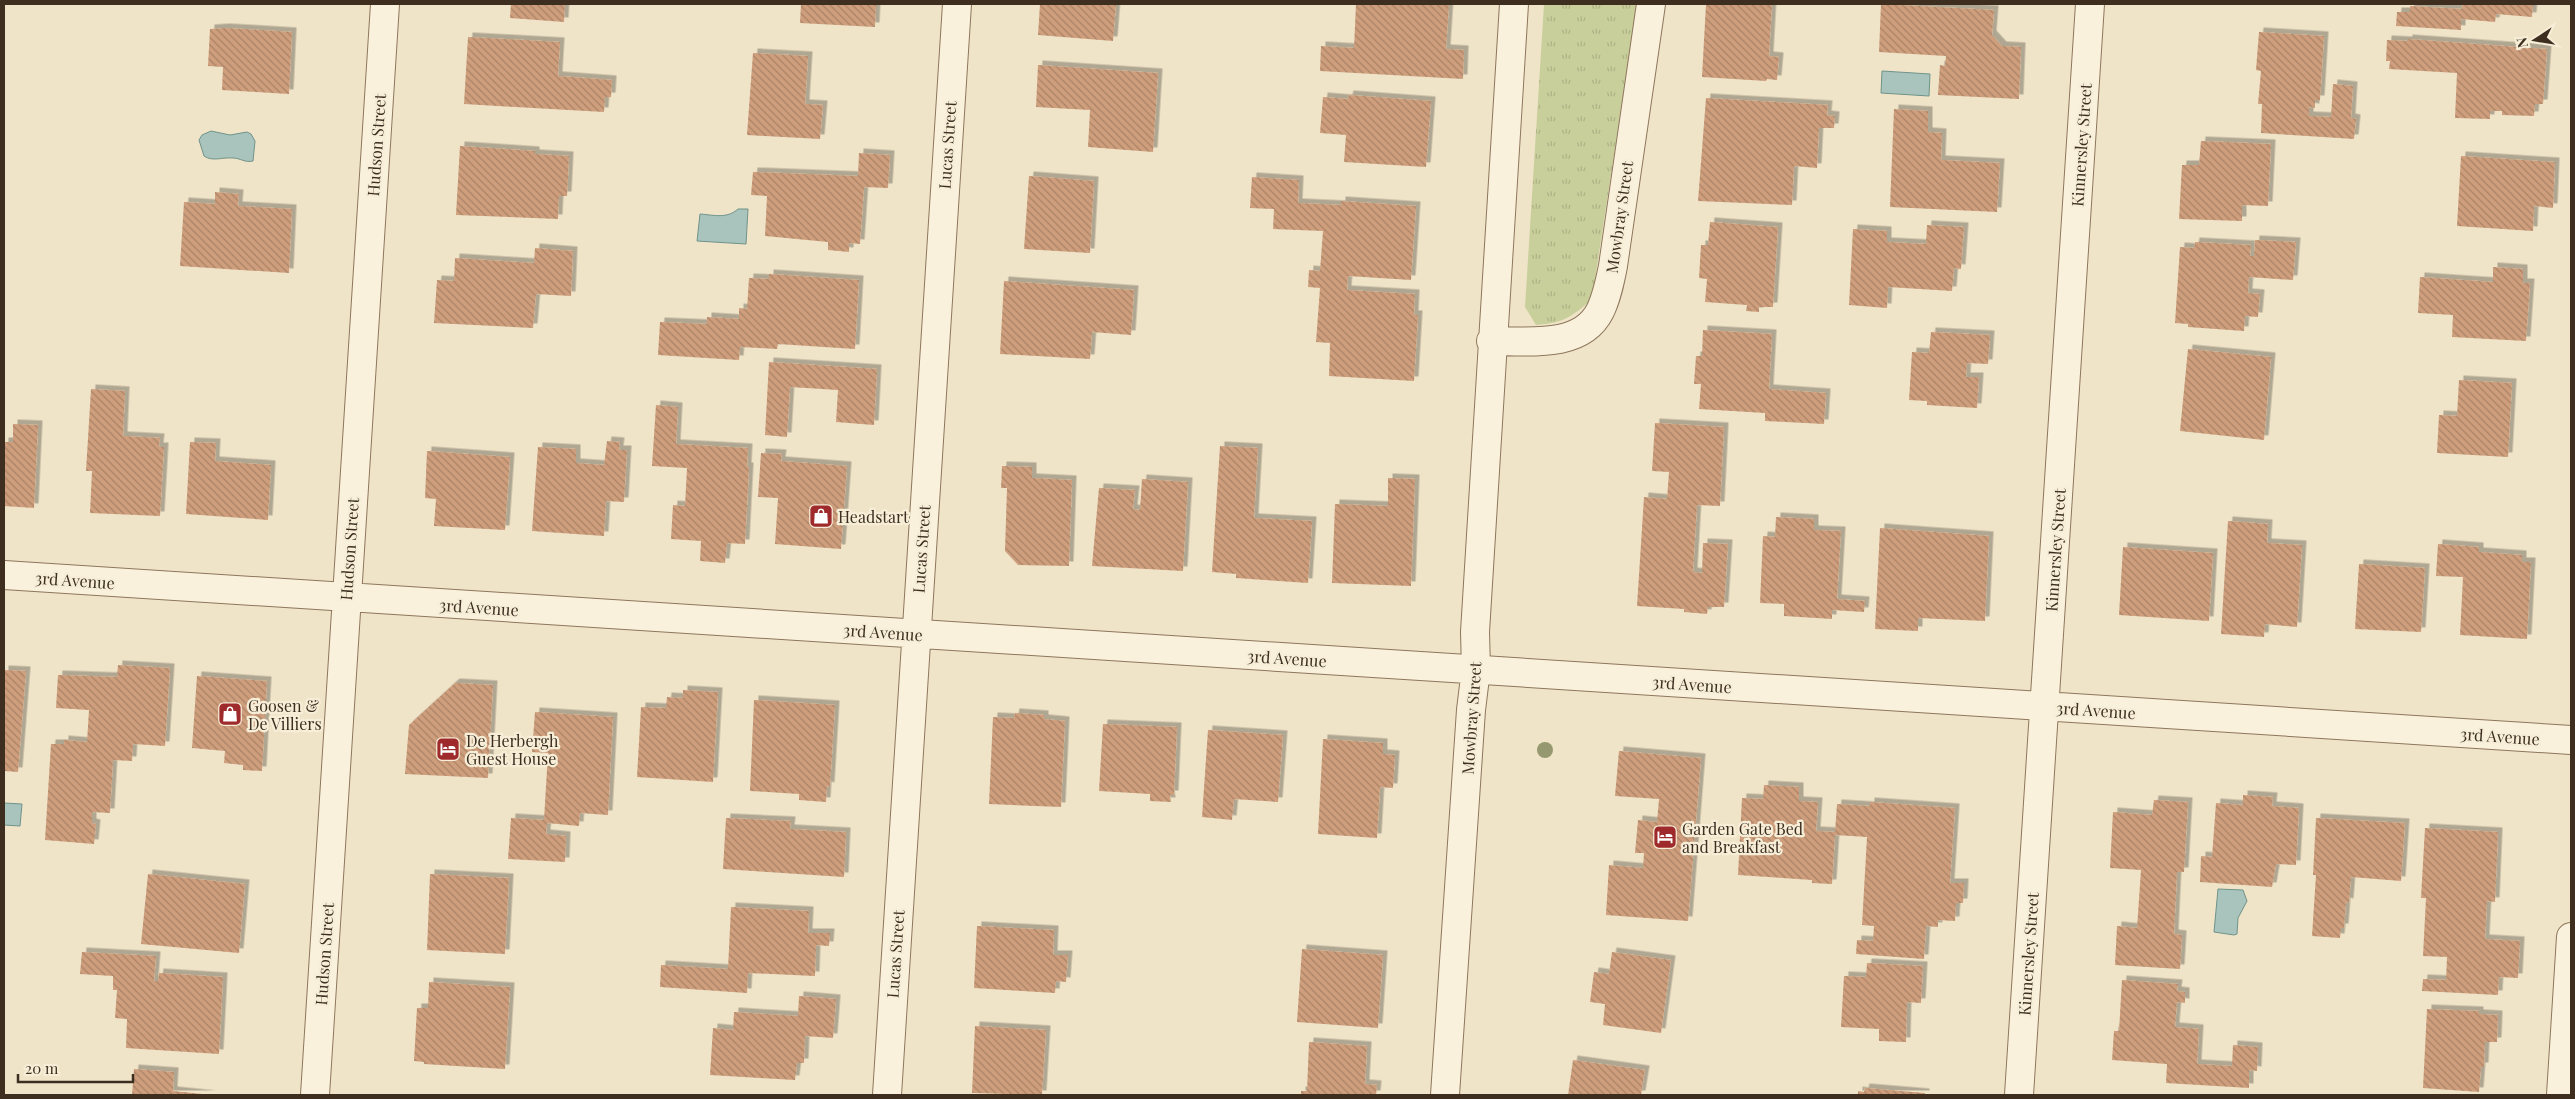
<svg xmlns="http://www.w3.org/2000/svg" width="2575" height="1099" viewBox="0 0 2575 1099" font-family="'Playfair Display',serif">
<defs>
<pattern id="grass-tufts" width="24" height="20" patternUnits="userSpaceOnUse" patternTransform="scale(1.25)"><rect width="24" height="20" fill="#c9cf9b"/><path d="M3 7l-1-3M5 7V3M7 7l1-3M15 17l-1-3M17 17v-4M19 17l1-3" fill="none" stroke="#aeb285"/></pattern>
<pattern id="building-back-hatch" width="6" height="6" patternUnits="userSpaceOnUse" patternTransform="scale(1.25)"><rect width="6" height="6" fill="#cf9f7d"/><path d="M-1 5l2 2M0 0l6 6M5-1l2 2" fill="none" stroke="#a98266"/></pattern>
<filter id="shadow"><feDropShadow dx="4.5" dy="-4.5" stdDeviation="0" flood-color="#0004"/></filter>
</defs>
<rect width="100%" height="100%" fill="#f0e4c8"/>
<path fill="url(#grass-tufts)" d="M1544,4H1637L1592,299C1572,317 1563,323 1536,325L1525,307Z"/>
<path fill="#a9c4bc" stroke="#6f938a" d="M1882,71L1930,74L1929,96L1881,93Z
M211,131L230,135L247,132L251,134L255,141L253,161C245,163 240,158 233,158C222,157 213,162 204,156L199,140L202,135Z
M738,209H748L746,244L697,241L700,214C714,215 727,219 738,209Z
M4,803L22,804L20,826L4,825Z
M2218,889L2243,890L2247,901L2238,918L2237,934L2234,935L2214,932Z"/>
<path fill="url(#building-back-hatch)" filter="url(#shadow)" d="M511,4H565L564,22L510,18Z
M801,4H876L875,27L800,23Z
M1040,4H1116L1113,41L1038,35Z
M1356,4H1449L1446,49L1464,50L1463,79L1320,71L1321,46L1354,48Z
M1706,4H1772L1769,56L1779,57L1777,80L1767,79L1766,81L1702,77Z
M1881,4L1994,10L1992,35L2002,46L2021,47L2019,99L1938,95L1940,65L1945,66L1946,56L1879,52Z
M2463,4H2533L2532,17L2496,14L2495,22L2461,19V30L2396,26L2397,12H2410V6L2462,9Z
M225,28L292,32L289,94L222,90L223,67L208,66L210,29Z
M2259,32L2324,36L2320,100H2315V108L2309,107V116L2331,117L2333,84L2353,86L2351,118L2356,119L2354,139L2261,133L2262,104H2258L2261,71L2256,70Z
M468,37L560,42L558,76L612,80L611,97H605L604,112L464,104Z
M2408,39L2547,49L2543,104H2535L2534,116L2502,115V111H2490V119L2455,118L2457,73L2389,69L2390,61H2386L2387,40L2408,41Z
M753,53L808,56L805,104L823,105L820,139L747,135Z
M1038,65L1158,73L1153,152L1088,147L1090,110L1036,107Z
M1349,95L1431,101L1426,167L1344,162L1346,135L1320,133L1323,97L1348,99Z
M1706,98L1828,105L1827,115L1835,116L1834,128H1819L1817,168L1794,166L1792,205L1698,201Z
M1894,109L1928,111V132L1942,133L1941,160L2000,163L1997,212L1890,207Z
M2201,141L2271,144L2268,206L2242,205V221L2179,219L2182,165H2199Z
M460,146L535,151V154L569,156L567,196H559L558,219L456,215Z
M859,153L890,155L888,188L864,187L860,244L849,243V252L828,250V242L765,236L767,196L751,195L753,172L858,176Z
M2461,156L2555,162L2553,208L2534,206L2533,231L2457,226Z
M1029,176L1094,181L1090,253L1024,249Z
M1252,177L1299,180L1298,203L1341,205V201L1416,206L1411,280L1348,276L1347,290L1415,294L1414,315H1418L1414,381L1329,376L1330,343L1316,342L1320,288L1308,287L1309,270L1320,271L1323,231L1273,229L1274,209L1250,208Z
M215,192L239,194L238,206L292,209L289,273L180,266L184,202L215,204Z
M1710,222L1778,227L1773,307H1759V312L1746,311L1747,305L1705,302L1707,279L1699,278L1701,245H1708Z
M1927,225L1964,227L1961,269L1954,268L1952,291L1888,287L1887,308L1849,305L1853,229L1887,231V242L1926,244Z
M2255,240L2296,242L2293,280L2249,277L2248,293L2260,294L2258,317L2245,316L2244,331L2188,327V324L2175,323L2180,247L2194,248L2195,242L2251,245L2250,256H2254Z
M535,248L573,251L571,296L536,294L533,328L434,323L437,280L454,281L455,258L534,263Z
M2493,267L2523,269V283H2530L2526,341L2452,337L2453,315L2418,313L2420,277L2493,282Z
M769,274L859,280L855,349L778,344L777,349L740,347L739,360L658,355L660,322L707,324V317L739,319V308L747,309L749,278L769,279Z
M1004,281L1134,290L1131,335L1092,332L1090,359L1000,354Z
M1703,330L1772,334L1769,389L1826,393L1824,424L1765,421V413L1699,409L1701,384H1694L1696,356H1702Z
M1931,332L1990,335L1988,364L1967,363L1966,377H1979L1977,408L1927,405V401L1909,400L1912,352L1929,353Z
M2188,349L2271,357L2264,440L2180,431Z
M769,362L877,369L874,425L836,422L838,390L790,387L787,437L765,435Z
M2459,380L2512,383L2508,457L2437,453L2439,415L2457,416Z
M91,389L125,391L123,436L160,438L159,447H164L160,516L90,513L92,471H86Z
M656,405L678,407L676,444L748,448L747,467H749L745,544L727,543L725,563L700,561L701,541L671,539L673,505L685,506L687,468L652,466Z
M1655,423L1724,427L1720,506L1697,505L1693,572L1702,573L1703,543L1728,544L1724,607H1708L1707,614L1684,612V609L1637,606L1644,497L1667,499L1669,472L1652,471Z
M13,424L38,425L34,508L4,506V442H13Z
M607,441L620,442L619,450H627L624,502L606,501L604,536L532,531L538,447L576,449V463L604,465Z
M190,442L216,443L215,461L271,465L268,520L186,514Z
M1220,446L1258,448L1254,518L1312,521L1308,583L1236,578V574L1212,572Z
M427,451L510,457L505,530L434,526L436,499L425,498Z
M761,453L782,454L781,461L847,466L841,549L775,544L778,498L758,497Z
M1002,466L1032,467V478L1072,480L1069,566L1018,565L1005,551L1007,488H1001Z
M1388,478L1415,479L1411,586L1332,583L1335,504L1388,506Z
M1142,479L1188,482L1183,571L1092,566L1099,488L1135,490L1133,509L1140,510Z
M1776,517L1814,519V530L1841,531L1837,599L1865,601L1864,612L1832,610V619L1784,616V604L1760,603L1763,536L1775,537Z
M2228,521L2268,524L2267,543L2302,545L2297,627L2265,624L2264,637L2221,634Z
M1880,528L1989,536L1985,621L1918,618V631L1875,629Z
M2438,544L2479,547V552L2522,555V562H2531L2527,639L2460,635L2463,577L2436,576Z
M2123,547L2213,553L2209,621L2119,615Z
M2359,564L2425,568L2421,632L2355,629Z
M118,665L170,668L165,746L133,744L132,761L113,760L110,813L92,812V823L96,824L94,844L45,840L51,744H64V740L87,742L89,710L56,708L58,675L117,677Z
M4,670L26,671L18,772L4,771Z
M197,676L267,681L262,771L243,770V765L224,763L225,751L192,748Z
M455,683L493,685L488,778L405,774L409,725Z
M683,690L718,692L713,782L637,777L641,707L666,708L667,697L683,698Z
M754,700L835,705L830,787L827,786L826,802L799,800V794L750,791Z
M535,712L613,717L608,815L580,813L579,826L547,823L546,834L566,836L565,862L508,859L511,818L544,820L548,753L532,752Z
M1015,713L1044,715V719L1065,721L1061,807L989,804L993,717L1014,718Z
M1103,724L1177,727L1174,795H1170L1171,802L1150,801V794L1099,791Z
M1208,730L1283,735L1278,802L1234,799L1232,820L1202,817Z
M1323,739L1383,743V754L1395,755L1393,788L1380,787L1377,838L1318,834Z
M1619,751L1701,758L1688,921L1606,915L1609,865L1643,868L1644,853H1635L1638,820L1657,822L1659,799L1615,796Z
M1764,785L1799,787V801L1818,802L1816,831L1835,832L1837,804L1870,806V802L1955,808L1950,883H1964L1963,903H1956L1955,921L1938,920V927L1926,926L1924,959L1856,954L1857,940L1873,941L1874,926L1862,925L1867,837L1835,835L1832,884L1812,883V880L1738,875L1742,798L1763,799Z
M2243,795L2273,797L2272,806L2299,808L2296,865L2276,864L2272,887L2200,882L2201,856L2212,857L2216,803L2243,805Z
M2154,800L2188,802L2184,872H2177L2174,934L2182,935L2180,969L2115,965L2117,926L2137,928L2141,870L2110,868L2113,812L2152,815Z
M726,818L791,821L790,829L846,832L844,877L723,869Z
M2316,818L2405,823L2401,881L2351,877L2349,903L2346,902L2344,928H2341L2340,938L2312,936L2316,875H2313Z
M2425,828L2498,832L2495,902L2487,901L2485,939L2520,941L2518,978L2499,977L2498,995L2422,991L2423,979L2446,980L2447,957L2423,956L2426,898H2421Z
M148,874L245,884L239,953L141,944Z
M430,874L509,878L505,954L427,950Z
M731,907L809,911L808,933H830L829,946L816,945L815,976L748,973L747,993L660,987L661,965L728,969Z
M977,926L1054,930L1053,955H1068L1066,982L1056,981L1055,993L974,988Z
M1302,949L1383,955L1378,1028L1297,1022Z
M82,952L156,956L154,981H158L159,973L223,977L219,1054L126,1048L127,1019L115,1018L117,990H113V976L80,974Z
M1612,952L1671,960L1661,1033L1603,1025L1605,1004L1590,1002L1594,972L1609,974Z
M1867,963L1923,966L1921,1003L1907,1002L1906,1042L1879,1041V1029L1841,1027L1844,976L1866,977Z
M2122,980L2178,984L2177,991L2185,992V1003L2177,1002L2175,1027L2199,1029L2197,1064L2232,1066L2233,1045L2258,1047L2257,1071L2249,1070V1088L2166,1083L2167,1064L2112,1060L2114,1031H2119Z
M429,982L510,987L505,1069L424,1064V1062L414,1061L417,1008H428Z
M799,996L836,999L833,1038L805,1036L804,1063H797L795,1080L710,1075L713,1028L733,1030L734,1012L798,1016Z
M2427,1009L2479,1011V1014L2498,1015L2497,1042H2485L2484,1067H2481L2479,1092L2423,1088Z
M975,1026L1046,1030L1042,1095L972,1093Z
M1309,1042L1367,1046L1365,1084L1377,1085L1376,1095H1301V1091H1307Z
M1573,1060L1645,1070L1641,1095H1568Z
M134,1069L174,1072L173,1091L212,1095H132Z
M1865,1088L1925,1093V1095H1858V1091L1864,1092Z"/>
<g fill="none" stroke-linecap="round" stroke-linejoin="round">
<g stroke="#8d765c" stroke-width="30">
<path id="minor" d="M1491,341C1527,341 1581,349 1600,311C1607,297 1610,281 1613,266L1651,4
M4,575L2571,740
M315,1095L385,4
M887,1095L957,4
M1445,1095L1471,710L1476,669L1475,632L1514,4
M2019,1095L2090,4
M2561,1095L2571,937"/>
</g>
<use href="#minor" stroke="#faf1dc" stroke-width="28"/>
</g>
<circle fill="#96986f" cx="1545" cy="750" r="8"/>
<defs>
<g id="shop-square" transform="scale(1.25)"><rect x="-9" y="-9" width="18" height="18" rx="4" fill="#9e2a2b" stroke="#f7eed8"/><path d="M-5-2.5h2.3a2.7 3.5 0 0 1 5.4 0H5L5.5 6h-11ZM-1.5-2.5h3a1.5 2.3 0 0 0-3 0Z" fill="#fff"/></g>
<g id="hotel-square" transform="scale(1.25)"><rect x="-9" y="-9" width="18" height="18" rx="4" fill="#9e2a2b" stroke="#f7eed8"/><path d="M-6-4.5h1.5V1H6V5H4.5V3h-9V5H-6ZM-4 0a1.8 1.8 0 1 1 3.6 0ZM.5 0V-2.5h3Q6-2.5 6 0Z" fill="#fff"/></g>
</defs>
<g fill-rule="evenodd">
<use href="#shop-square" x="821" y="516"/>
<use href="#shop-square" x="230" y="714"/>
<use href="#hotel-square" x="448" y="749"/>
<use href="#hotel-square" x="1665" y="837"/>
</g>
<g text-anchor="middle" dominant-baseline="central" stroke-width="4.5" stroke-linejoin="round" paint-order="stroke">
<g font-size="16" fill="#3d2e20" stroke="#f7eed8">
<text transform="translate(376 145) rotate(-86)">Hudson Street</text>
<text transform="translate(947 145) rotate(-86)">Lucas Street</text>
<text transform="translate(2081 145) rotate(-86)">Kinnersley Street</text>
<text transform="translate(1619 217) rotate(-82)">Mowbray Street</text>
<text transform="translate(349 549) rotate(-86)">Hudson Street</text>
<text transform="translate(921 549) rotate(-86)">Lucas Street</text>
<text transform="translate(2055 550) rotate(-86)">Kinnersley Street</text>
<text transform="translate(75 580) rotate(4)">3rd Avenue</text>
<text transform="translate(479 607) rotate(4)">3rd Avenue</text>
<text transform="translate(883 632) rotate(4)">3rd Avenue</text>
<text transform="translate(1287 658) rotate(4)">3rd Avenue</text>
<text transform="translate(1692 684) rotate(4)">3rd Avenue</text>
<text transform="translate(2096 710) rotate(4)">3rd Avenue</text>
<text transform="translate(1471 718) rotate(-86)">Mowbray Street</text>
<text transform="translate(2500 736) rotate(4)">3rd Avenue</text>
<text transform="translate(324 954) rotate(-86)">Hudson Street</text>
<text transform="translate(895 954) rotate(-86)">Lucas Street</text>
<text transform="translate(2028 954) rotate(-86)">Kinnersley Street</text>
</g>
<g font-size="16" fill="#3d2e20" stroke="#f7eed8" text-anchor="start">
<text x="838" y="516">Headstart</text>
<text x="248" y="705">Goosen &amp;<tspan x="248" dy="18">De Villiers</tspan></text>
<text x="466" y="740">De Herbergh<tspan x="466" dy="18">Guest House</tspan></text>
<text x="1682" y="828">Garden Gate Bed<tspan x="1682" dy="18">and Breakfast</tspan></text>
</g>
</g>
<rect width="2575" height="1099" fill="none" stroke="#3d2e20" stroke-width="10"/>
<g transform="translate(2535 40) rotate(258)" stroke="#f7eed8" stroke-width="4" paint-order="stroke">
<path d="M0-4L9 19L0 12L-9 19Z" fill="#3d2e20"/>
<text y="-8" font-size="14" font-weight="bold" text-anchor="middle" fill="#3d2e20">N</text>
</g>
<path d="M18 1074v8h115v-8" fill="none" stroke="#3d2e20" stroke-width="2.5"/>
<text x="25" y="1074" font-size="15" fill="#3d2e20" stroke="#f7eed8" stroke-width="4" paint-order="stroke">20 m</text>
</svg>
